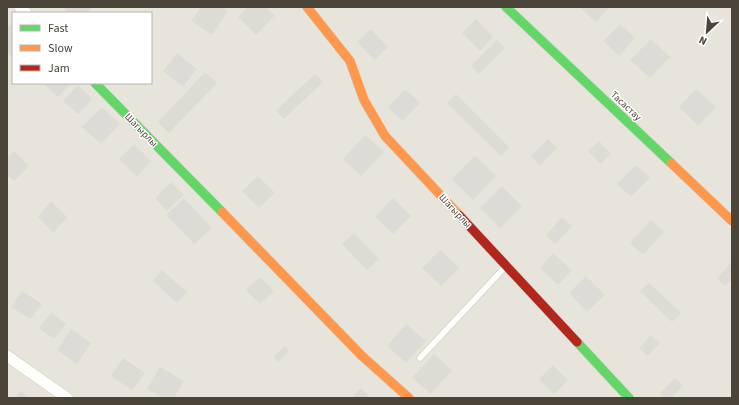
<svg xmlns="http://www.w3.org/2000/svg" width="739" height="405" viewBox="0 0 739 405" font-family="'Source Sans 3',sans-serif">
<rect width="100%" height="100%" fill="#f3f2ed"/>
<path fill="#e7e4dc" fill-rule="evenodd" d="M7,7H732V398H7ZM13,13H151V83H13Z"/>
<path fill="#dddbd6" d="M63,7H93L87,13H69Z
M201,7H223L228,11L212,35L191,21Z
M247,7H266L275,15L256,35L238,17Z
M579,7H609L596,22Z
M476,19L493,37L480,51L462,33Z
M13,23V59L7,51V28Z
M620,24L635,38L619,56L603,41Z
M371,29L388,47L374,60L357,42Z
M651,39L670,57L650,78L630,60Z
M497,40L505,48L479,74L471,66Z
M177,53L197,69L183,87L163,71Z
M205,72L217,83L169,133L158,122Z
M315,74L323,82L284,119L276,110Z
M43,83H69L70,84L58,97Z
M78,85L92,99L78,114L63,101Z
M405,89L420,103L403,121L388,107Z
M696,89L716,107L698,126L679,107Z
M456,94L509,147L501,156L447,103Z
M102,107L120,124L101,144L82,127Z
M365,135L384,152L361,176L343,159Z
M548,139L557,148L540,166L531,156Z
M599,141L611,154L600,164L588,151Z
M134,144L151,161L137,177L119,159Z
M14,151L29,166L14,181L7,175V158Z
M475,155L496,176L473,200L452,179Z
M636,165L650,178L631,197L617,184Z
M258,176L275,193L259,208L242,191Z
M171,182L184,195L167,211L155,198Z
M502,186L522,206L500,228L480,208Z
M184,198L212,228L194,244L166,215Z
M393,198L411,216L393,234L375,217Z
M51,201L67,217L53,233L38,217Z
M562,217L572,226L555,244L546,235Z
M651,220L664,232L643,255L630,243Z
M354,233L379,259L367,270L342,244Z
M440,250L459,268L441,286L422,268Z
M553,253L572,270L558,285L540,268Z
M732,262V279L725,286L717,278Z
M162,270L187,292L177,303L153,281Z
M586,276L605,295L587,312L569,293Z
M260,277L274,291L260,304L246,290Z
M649,283L681,313L672,322L640,291Z
M22,291L42,304L30,319L11,307Z
M51,312L66,324L54,339L39,328Z
M406,324L426,341L406,363L387,346Z
M71,329L91,343L77,364L57,350Z
M651,335L660,343L648,356L639,348Z
M285,346L289,351L278,362L273,357Z
M434,354L452,370L431,394L412,378Z
M123,358L145,373L132,390L111,376Z
M553,365L568,380L554,394L539,379Z
M160,367L184,381L174,398H164L147,389Z
M675,378L683,386L671,398H665L660,393Z
M360,388L369,395L366,398H352Z
M20,391L30,398H15Z"/>
<g fill="none" stroke-linecap="round" stroke-linejoin="round">
<g stroke="#d1d0cb" stroke-width="7">
<path id="lane" d="M420,358L506,266"/>
</g>
<g stroke="#d1d0cb" stroke-width="12">
<path id="street" d="M20,7L26,13
M7,356L67,398"/>
</g>
<g stroke="#d2cfc4" stroke-width="10">
<path id="fast" d="M506,7L671,163
M95,83L222,212
M577,342L629,398"/>
</g>
<g stroke="#d2cfc4" stroke-width="10">
<path id="slow" d="M307,7L350,61L364,100L385,136L459,215
M671,163L732,221
M222,212L362,356L409,398"/>
</g>
<g stroke="#d2cfc4" stroke-width="10">
<path id="jam" d="M459,215L577,342"/>
</g>
<use href="#lane" stroke="#fdfdfc" stroke-width="5.5"/>
<use href="#street" stroke="#fdfdfc" stroke-width="11"/>
<use href="#fast" stroke="#63d668" stroke-width="9"/>
<use href="#slow" stroke="#ff974d" stroke-width="9"/>
<use href="#jam" stroke="#b3261e" stroke-width="9"/>
</g>
<g text-anchor="middle" dominant-baseline="central" stroke-width="3" stroke-linejoin="round" paint-order="stroke">
<g font-size="10" fill="#4a4439" stroke="#fff">
<text transform="translate(626 106) rotate(43)">Тасастау</text>
<text transform="translate(141 130) rotate(46)">Шагырлы</text>
<text transform="translate(455 211) rotate(47)">Шагырлы</text>
</g>
</g>
<rect width="739" height="405" fill="none" stroke="#4a4439" stroke-width="16"/>
<rect x="12" y="12" width="140" height="72" fill="#ffffff" stroke="#b7b4b0"/>
<rect x="20" y="25" width="20" height="6" fill="#63d668" stroke="#b7b4b0"/>
<text x="48" y="32" font-size="12" fill="#4a4439">Fast</text>
<rect x="20" y="45" width="20" height="6" fill="#ff974d" stroke="#b7b4b0"/>
<text x="48" y="52" font-size="12" fill="#4a4439">Slow</text>
<rect x="20" y="65" width="20" height="6" fill="#b3261e" stroke="#b7b4b0"/>
<text x="48" y="72" font-size="12" fill="#4a4439">Jam</text>
<g transform="translate(707 32) rotate(206)" stroke="#ffffff" stroke-width="3" paint-order="stroke">
<path d="M0-3L7 15L0 10L-7 15Z" fill="#4a4439"/>
<text y="-6" font-size="11" font-weight="bold" text-anchor="middle" fill="#4a4439">N</text>
</g>
</svg>
